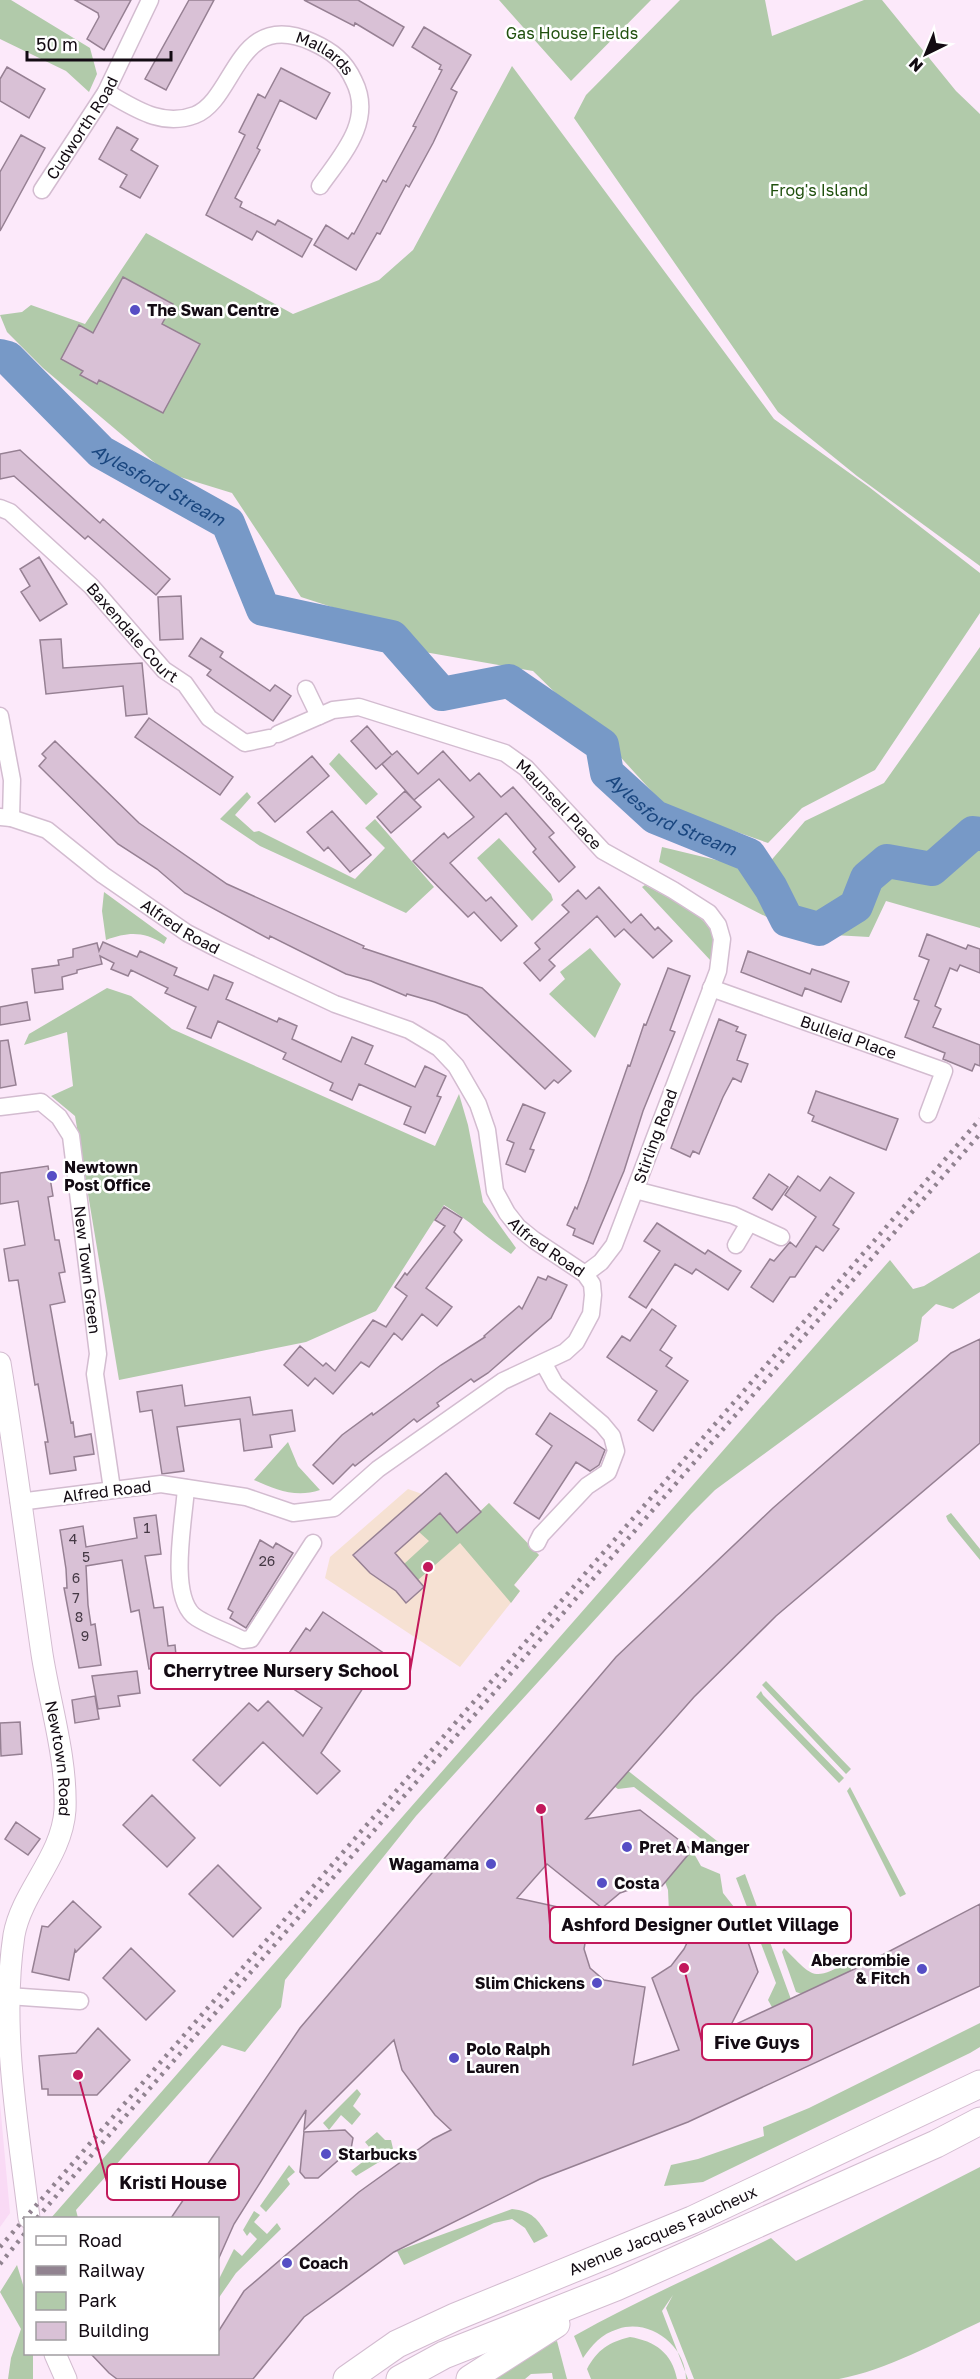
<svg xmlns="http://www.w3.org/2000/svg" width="980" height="2379" viewBox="0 0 980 2379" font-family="'Golos Text',sans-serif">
<rect width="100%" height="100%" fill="#fce9fa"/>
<path fill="#f9daf5" d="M0,2103L10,2213L0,2227Z"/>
<path fill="#f6e1d3" d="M408,1489L422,1494L457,1533L489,1503L539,1555L514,1585L520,1591L460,1667L325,1578L330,1557Z"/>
<path fill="#b1caaa" d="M0,0H11L90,48L97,74L89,92L66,71L0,39Z
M499,0H651L571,81Z
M680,0H765L772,36L864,0H882L956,91L980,114V566L857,476L778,412L574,118L586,95Z
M512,66L774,419L869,487L980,573V613L875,770L802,808L768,843L666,807L614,750L533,671L413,650L381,623L301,597L232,493L167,473L43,368L7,332L0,315L22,312L31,305L85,324L146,233L293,314L379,280L413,250Z
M980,647V928L886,901L869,937L798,933L659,862L662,847L762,871L805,821L884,783Z
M339,753L378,794L366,805L329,764Z
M247,792L251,797L235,815L254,832L259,831L355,879L385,848L365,828L375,819L434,887L406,913L260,846L220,819Z
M499,838L551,894L553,900L532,921L477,858Z
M645,885C663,895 712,918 715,938C716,945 713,954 711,961L642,887Z
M104,892L167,938L164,944C143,931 128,932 106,940L102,911Z
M590,948L621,984L595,1038L549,994L565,979L560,972Z
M107,988L131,996L172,1029L435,1146L459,1094L468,1125L483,1202L516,1248L511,1254C488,1239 469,1220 444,1205L376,1311L306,1342L119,1380L75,1116L51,1096L73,1086L67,1032L24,1045L29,1034Z
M980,1252V1292L953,1309L936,1304L922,1317L918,1341L715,1490L691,1514L416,1816L285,1980L281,2007L245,2052L222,2045L76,2210L78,2218H51L890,1260L913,1289L924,1286Z
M288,1442L298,1466L320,1490C296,1498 276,1490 254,1480Z
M489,1503L539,1555L514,1585L520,1591L511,1603L460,1543L418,1580L404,1564L429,1541L419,1532L440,1513L457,1533Z
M951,1513L980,1549V1560L948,1521L946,1516Z
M766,1681L851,1769L846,1774L762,1685Z
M761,1691L763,1695L844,1778L839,1783L758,1699L756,1697Z
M622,1766L717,1841L726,1845L717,1851L634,1787L618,1789L608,1782Z
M850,1787L906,1894L900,1897L847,1791Z
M692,1850L701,1866L720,1874L723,1893L738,1912L695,1926L682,1915L669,1913L668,1890L665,1882Z
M745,1874L792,2002L773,2009L768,2000L776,1983L736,1878Z
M784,1948C815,1979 812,1981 851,1961V1973L805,1995L796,1992L782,1952Z
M980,2023V2047L970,2053L703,2182L664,2186L671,2165L698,2159L764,2136L763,2127L809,2108Z
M357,2089L361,2094L353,2106L361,2114L352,2125L341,2115L329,2130L323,2123Z
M377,2132L385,2140H391L394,2153L356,2176L351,2171L374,2153L365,2142Z
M289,2165L295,2172L287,2179L290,2184L266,2212L260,2206Z
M980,2167V2322C935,2343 887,2370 839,2379H694L666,2308L673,2295L662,2311L688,2379H686C686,2346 650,2318 618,2329C601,2334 592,2345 583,2358L574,2336C638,2300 705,2271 771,2238L796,2261Z
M512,2209C532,2211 538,2219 548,2236L534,2243L525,2228L512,2219L494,2223L404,2265L397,2251Z
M254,2211L260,2215L254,2222L267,2234L277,2223L281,2229L236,2273L218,2299V2281L234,2249L242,2256L257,2239L250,2232L247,2236L243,2230Z
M17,2265L25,2291L26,2354H33V2379H8L11,2358L21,2329L0,2292Z
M630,2337C655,2341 672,2353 677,2379H591L587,2369C597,2350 609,2342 630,2337Z
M557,2341L567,2379H553L552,2373L531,2374L525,2379H483L537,2346Z"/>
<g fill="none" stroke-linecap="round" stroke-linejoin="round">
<path stroke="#7799c7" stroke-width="34" id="s1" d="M0,356L8,358L101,452L228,523L263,609L392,637L442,694L509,681L602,745L607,773L655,817L749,855L771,888L787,920L819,929L856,906L867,878L887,861L932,869L973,833L980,834"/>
</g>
<path fill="#d9c1d6" stroke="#968093" stroke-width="1.5" d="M75,0H131L104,50L87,39L99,17L98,13Z
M189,0H214L166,90L145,79Z
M304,0H358L404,27L393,46L355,23L354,26Z
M424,27L471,55L451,89L457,92L433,143L409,187L406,185L380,234L377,233L356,270L314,245L326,225L348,239L352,233L354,234L383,180L386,182L416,127L413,126L442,70L439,69L441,65L412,47Z
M7,67L45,89L29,118L0,101V79Z
M281,68L330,93L316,119L280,100L257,148L260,150L235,198L242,202L240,207L275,225L278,220L312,239L302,257L257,231L252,240L206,215L245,135L239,132L258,94L265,98Z
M117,127L138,139L131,150L158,166L140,198L120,187L127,175L99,159Z
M21,135L45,148L0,231V172Z
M123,277L173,304L162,324L200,344L163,413L99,380L97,384L80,375L83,371L61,359L79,325L93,333Z
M20,450L100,523L103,519L170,579L156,595L88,536L85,539L14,476L0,479V454Z
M39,557L67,604L40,621L21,592L30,586L20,569Z
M181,596L183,639L160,640L158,597Z
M201,638L223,652L220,657L270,691L275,685L291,696L273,721L207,675L211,670L189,656Z
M61,639L63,668L142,663L147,714L126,716L123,686L46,694L40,640Z
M149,718L233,777L220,795L135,737Z
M367,726L392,755L397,751L418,774L443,751L470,781L479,773L501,797L513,787L554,833L549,837L575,867L559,882L533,852L536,849L506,813L450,863L486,901L491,897L517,926L501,941L474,912L468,917L413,861L444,833L448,838L474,817L439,779L414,800L421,807L391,833L377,817L405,791L414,800L382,764L391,756L376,769L351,741Z
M55,741L139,823L227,884L364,946L363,948L482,988L571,1071L558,1083L554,1080L545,1089L467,1015L435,1002L407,994L406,996L371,981L346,974L270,936L269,939L185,893L157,869L118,844L39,766L46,758L42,754Z
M312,756L329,776L275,822L258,803Z
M332,811L371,855L350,872L328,847L324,851L307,832Z
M599,887L631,923L641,914L655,930L658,927L672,941L653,958L624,929L615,937L597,916L549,960L555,966L540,981L524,963L540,949L535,943L569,912L562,905L578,890L586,899Z
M927,934L966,949L968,945L980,949V973L960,965L957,971L950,968L935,1006L941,1009L933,1027L980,1045V1066L975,1064L972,1071L943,1059L945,1053L905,1037L919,1001L914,999L929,960L919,956Z
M103,942L137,957L140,951L177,968L174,975L208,990L214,975L233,983L226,999L277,1022L279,1018L297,1026L292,1039L341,1062L352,1037L373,1046L365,1064L415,1087L425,1066L446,1076L437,1096L441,1097L425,1133L404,1124L411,1107L359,1084L352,1100L330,1090L333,1083L283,1059L286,1053L218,1021L211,1038L187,1028L196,1007L165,993L168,988L131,970L128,976L111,969L114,963L100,956L102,964L77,970V973L62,977L63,989L35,993L32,969L59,965L58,960L73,957V949L97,943L99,951Z
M748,951L810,974L812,969L849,982L841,1002L805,988L802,996L741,972Z
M668,968L690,976L670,1030L675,1032L643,1111L624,1171L593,1244L573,1235L575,1229L567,1225L575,1207L577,1209L588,1180L628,1065L630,1066L644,1024L646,1025Z
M27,1002L30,1020L0,1025V1007Z
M719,1019L738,1027L736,1031L746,1035L737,1060L748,1064L741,1082L733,1078L723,1097L699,1154L693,1151L690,1157L671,1148Z
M8,1040L16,1085L0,1088V1041Z
M816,1091L898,1119L886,1150L812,1121L814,1116L808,1113Z
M523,1104L545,1113L530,1149L534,1150L525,1172L506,1164L514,1143L507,1140Z
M48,1166L53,1196L48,1197L55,1240H59L65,1272L59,1273L65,1302L50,1305L71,1423L73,1422L75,1437L91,1434L94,1454L74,1457L76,1470L50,1474L45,1442H48L38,1384L35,1385L18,1280L9,1281L4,1249L25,1245L18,1201L0,1204V1173Z
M769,1174L788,1187L772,1210L753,1198Z
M798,1176L820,1191L830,1177L854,1193L833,1225L839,1229L823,1251L816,1246L795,1277H790L773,1302L751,1287L770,1259L774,1261L790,1242L796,1247L816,1217L785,1195Z
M444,1207L462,1218L454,1232L462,1240L426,1288L452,1307L437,1326L422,1314L402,1340L394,1333L369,1367L361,1362L333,1394L315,1378L308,1386L284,1365L300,1346L323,1366L326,1363L335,1371L373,1320L386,1327L407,1296L395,1287L405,1273L407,1275L445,1226L435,1220Z
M657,1223L705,1254L708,1250L741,1271L728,1290L696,1269L692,1274L675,1264L646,1308L629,1297L660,1251L644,1241Z
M548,1276L567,1285L551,1318L488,1373L474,1382L471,1379L437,1403L439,1406L417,1422L414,1419L355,1466L353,1464L333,1484L313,1465L342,1435L372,1413L373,1415L441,1365L485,1337L484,1336L519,1306L522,1309L538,1277L546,1280Z
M652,1309L676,1326L660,1350L672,1358L666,1366L688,1381L653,1431L638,1420L657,1391L607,1357L622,1336L630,1341Z
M980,1339V1443L776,1616L694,1697L586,1819L640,1810L692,1850L662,1886H640L620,1893L602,1908L547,1864L517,1898L590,1914L584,1949L590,1968L604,1980L645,1987L633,2065L679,2050L652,1978L671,1966L684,1949L695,1926L738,1912L758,1972L730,2027L863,1965L980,1904V1986L688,2122L540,2179L394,2252L304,2317L253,2379H117L109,2373L91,2354H218V2332L244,2291L359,2192L433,2139L451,2130L435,2115L402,2070L394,2040L304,2130L306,2110L234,2224L218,2260V2218H171L300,2028L616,1657L773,1508L951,1353Z
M182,1385L185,1406L250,1397L253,1415L292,1410L295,1431L270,1435L272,1447L244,1451L240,1419L177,1427L184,1471L162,1474L152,1410L140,1412L137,1392Z
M550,1413L605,1450L599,1465L590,1471L576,1462L539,1519L514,1503L552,1446L536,1434Z
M446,1473L481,1512L457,1533L440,1513L395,1553L424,1587L406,1603L396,1591L370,1573L353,1555Z
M156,1515L161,1554L145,1556L154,1608L163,1607L168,1646L175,1645L177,1666L149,1669L139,1610L131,1612L122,1560L86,1566L88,1605L91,1625L95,1624L101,1665L79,1668L64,1588H67L66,1569L60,1530L83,1526L86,1547L137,1538L134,1518Z
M260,1540L273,1548L276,1543L293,1553L246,1628L230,1618L233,1612L228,1609Z
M323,1612L385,1654L321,1753L340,1771L317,1794L263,1742L220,1786L193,1760L249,1703L258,1711L268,1701L303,1736L322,1708L277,1678V1671L306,1628L310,1631Z
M137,1671L140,1693L118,1696L120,1706L98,1709L92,1676Z
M95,1696L99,1719L75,1723L72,1700Z
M20,1722L22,1754L1,1756L0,1723Z
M152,1795L195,1838L167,1867L123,1825Z
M16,1822L40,1839L28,1855L5,1839Z
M218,1865L261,1908L233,1937L189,1894Z
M73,1901L101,1927L76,1952L75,1950L69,1980L32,1972L42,1926L48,1927Z
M131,1948L175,1991L146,2020L103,1978Z
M98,2028L130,2060L97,2095H48V2089H42L39,2056L76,2053Z
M345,2130L353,2138L351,2149L318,2178H305L300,2172L304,2132Z"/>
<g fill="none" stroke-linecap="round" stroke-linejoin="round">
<g stroke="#d3bcd0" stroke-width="19">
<g id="minor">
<path id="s2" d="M106,92C133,107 161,128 195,115C236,99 236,8 312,42C332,51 345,61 354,81C374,121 342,155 320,186"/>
<path id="s3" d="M42,190L106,92L150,0"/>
<path id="s4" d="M0,508L10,512L91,586L164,670L185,684L209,718L245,743L269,738"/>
<path d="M306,689L319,716"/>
<path d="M0,716L12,780L11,818"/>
<path id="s5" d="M278,734L333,710L359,707L505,753L526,768L603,851L673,890L709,913L718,925L722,939L718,971L614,1245L601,1262L585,1274"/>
<path id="s6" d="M0,817L11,818L47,830L103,875L187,933L218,949L335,1004L409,1030L439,1048L456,1066L478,1104L487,1130L495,1191L507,1213L518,1227L534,1240L585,1274L592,1284L593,1295L591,1314L576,1342L565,1352L503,1381L378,1469L334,1508L293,1513L246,1497L161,1484L19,1502"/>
<path id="s7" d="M711,988L944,1071L928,1114"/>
<path id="s8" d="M0,1107L41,1102L59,1117L71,1136L98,1354L95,1374L112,1489"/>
<path d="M635,1190L733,1215L781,1237"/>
<path d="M736,1245L749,1223"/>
<path d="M186,1488C184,1520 169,1592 193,1615C203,1624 230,1633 243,1640L251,1639L313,1543"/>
<path d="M537,1543L541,1535L587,1486L608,1472L616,1451L612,1436L602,1424L555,1384L544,1364"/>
<path d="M8,1996L80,2001"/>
</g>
</g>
<g stroke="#d3bcd0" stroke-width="23">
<g id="tertiary">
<path id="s9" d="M0,1363C16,1459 28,1557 42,1654C50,1705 67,1758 65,1810C62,1857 22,1891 14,1935C0,2029 18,2125 29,2218"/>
<path d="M55,2354L66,2379"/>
</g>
</g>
<g stroke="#d3bcd0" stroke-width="29">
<g id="primary">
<path id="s10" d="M347,2379L397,2344L455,2317L692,2220L980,2084"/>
<path d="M400,2379L444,2355L616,2287L936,2144L980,2121"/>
<path d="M470,2379L556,2324"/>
</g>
</g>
<use href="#minor" stroke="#fff" stroke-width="16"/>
<use href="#tertiary" stroke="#fff" stroke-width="21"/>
<use href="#primary" stroke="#fff" stroke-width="27"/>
<path stroke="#918390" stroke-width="4.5" stroke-dasharray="3 6" stroke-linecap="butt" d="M37,2218L980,1134
M0,2247L980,1119
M0,2264L26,2232"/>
</g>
<g fill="#564ec5" stroke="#fff" stroke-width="2">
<circle cx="135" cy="310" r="6"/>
<circle cx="52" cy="1176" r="6"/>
<circle cx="627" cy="1847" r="6"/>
<circle cx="491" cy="1864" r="6"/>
<circle cx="602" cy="1883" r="6"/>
<circle cx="922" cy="1969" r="6"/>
<circle cx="597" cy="1983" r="6"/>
<circle cx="454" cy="2058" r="6"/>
<circle cx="326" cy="2154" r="6"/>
<circle cx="287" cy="2263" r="6"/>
</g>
<g text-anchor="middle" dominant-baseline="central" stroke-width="5" stroke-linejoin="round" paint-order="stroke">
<g font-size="14" fill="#443844">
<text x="147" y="1527">1</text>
<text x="73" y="1538">4</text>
<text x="86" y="1556">5</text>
<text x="267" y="1560">26</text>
<text x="76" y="1577">6</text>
<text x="76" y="1597">7</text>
<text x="79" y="1616">8</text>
<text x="85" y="1635">9</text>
</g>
<g font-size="16" fill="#21510f" stroke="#fff">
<text x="572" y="33">Gas House Fields</text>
<text x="819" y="190">Frog's Island</text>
</g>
<g font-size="16" fill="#130b13" stroke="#fff">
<text stroke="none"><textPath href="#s2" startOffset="267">Mallards</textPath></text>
<text stroke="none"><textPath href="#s3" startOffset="74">Cudworth Road</textPath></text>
<text stroke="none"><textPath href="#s4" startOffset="183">Baxendale Court</textPath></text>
<text stroke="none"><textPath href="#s5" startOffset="314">Maunsell Place</textPath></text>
<text stroke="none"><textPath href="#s6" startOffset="214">Alfred Road</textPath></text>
<text stroke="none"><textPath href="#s7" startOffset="146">Bulleid Place</textPath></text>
<text transform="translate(655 1136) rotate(-70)">Stirling Road</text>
<text stroke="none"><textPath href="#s6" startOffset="736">Alfred Road</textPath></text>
<text stroke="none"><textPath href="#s8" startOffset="222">New Town Green</textPath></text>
<text transform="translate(107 1491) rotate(-7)">Alfred Road</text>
<text stroke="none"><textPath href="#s9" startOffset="400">Newtown Road</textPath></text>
<text stroke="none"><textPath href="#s10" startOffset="350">Avenue Jacques Faucheux</textPath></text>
</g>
<g font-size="16" font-weight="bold" fill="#130b13" stroke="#fff" text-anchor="start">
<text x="147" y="310">The Swan Centre</text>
<text x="64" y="1167">Newtown<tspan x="64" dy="18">Post Office</tspan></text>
<text x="639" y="1847">Pret A Manger</text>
<text x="479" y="1864" text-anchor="end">Wagamama</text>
<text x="614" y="1883">Costa</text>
<text x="910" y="1960" text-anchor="end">Abercrombie<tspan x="910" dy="18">&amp; Fitch</tspan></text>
<text x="585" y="1983" text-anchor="end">Slim Chickens</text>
<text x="466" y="2049">Polo Ralph<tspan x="466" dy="18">Lauren</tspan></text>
<text x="338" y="2154">Starbucks</text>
<text x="299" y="2263">Coach</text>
</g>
<g font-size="18" font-style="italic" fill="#19467f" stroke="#fff">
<text stroke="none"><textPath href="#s1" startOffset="207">Aylesford Stream</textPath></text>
<text stroke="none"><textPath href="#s1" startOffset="874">Aylesford Stream</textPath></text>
</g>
</g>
<path fill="none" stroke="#c2185b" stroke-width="2" d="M428 1567L410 1671M541 1809L550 1925M684 1968L702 2042M78 2075L107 2182"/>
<g fill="#c2185b" stroke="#fff" stroke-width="2">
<circle cx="428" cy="1567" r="6"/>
<circle cx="541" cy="1809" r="6"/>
<circle cx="684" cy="1968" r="6"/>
<circle cx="78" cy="2075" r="6"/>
</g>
<g fill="#fff" stroke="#c2185b" stroke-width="2">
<rect x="151" y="1653" width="259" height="36" rx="6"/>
<rect x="550" y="1907" width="301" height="36" rx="6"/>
<rect x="702" y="2024" width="110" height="36" rx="6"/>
<rect x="107" y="2164" width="132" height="36" rx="6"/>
</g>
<g font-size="18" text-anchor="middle" font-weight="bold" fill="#130b13">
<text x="281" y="1677">Cherrytree Nursery School</text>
<text x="700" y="1931">Ashford Designer Outlet Village</text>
<text x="757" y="2049">Five Guys</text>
<text x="173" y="2189">Kristi House</text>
</g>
<rect x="24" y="2217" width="195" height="138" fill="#ffffff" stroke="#a19da1" stroke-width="1.5"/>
<rect x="36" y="2236" width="30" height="9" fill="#ffffff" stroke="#a19da1" stroke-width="1.5"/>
<text x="78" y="2247" font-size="18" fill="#130b13">Road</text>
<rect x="36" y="2266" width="30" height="9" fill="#918390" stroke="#a19da1" stroke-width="1.5"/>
<text x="78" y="2277" font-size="18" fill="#130b13">Railway</text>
<rect x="36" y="2292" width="30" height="18" fill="#b1caaa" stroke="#a19da1" stroke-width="1.5"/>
<text x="78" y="2307" font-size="18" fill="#130b13">Park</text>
<rect x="36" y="2322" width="30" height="18" fill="#d9c1d6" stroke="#a19da1" stroke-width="1.5"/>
<text x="78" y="2337" font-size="18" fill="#130b13">Building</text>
<g transform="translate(926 54) rotate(223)" stroke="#ffffff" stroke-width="4.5" paint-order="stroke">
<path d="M0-4.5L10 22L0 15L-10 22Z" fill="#130b13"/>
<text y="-9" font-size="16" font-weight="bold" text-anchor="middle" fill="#130b13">N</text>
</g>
<path d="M27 51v9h144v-9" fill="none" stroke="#130b13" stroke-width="3"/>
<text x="36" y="51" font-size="18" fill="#130b13" stroke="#ffffff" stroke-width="4.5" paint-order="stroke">50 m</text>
</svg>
